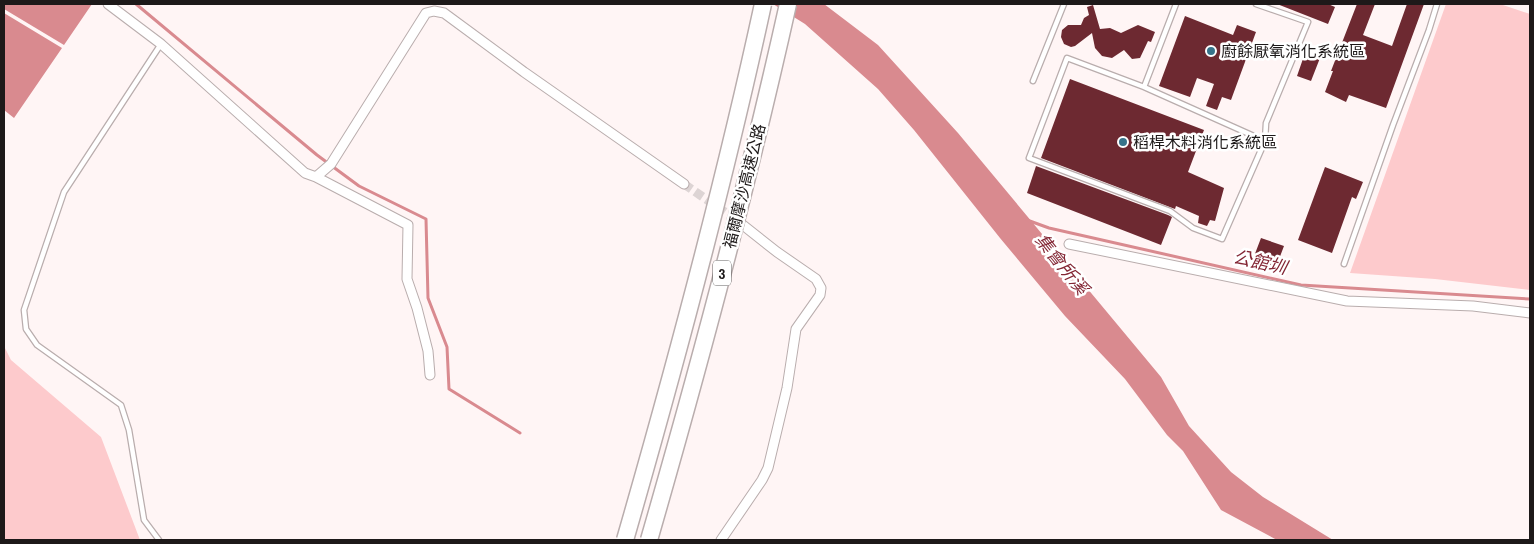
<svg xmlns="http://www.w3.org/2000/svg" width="1534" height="544" viewBox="0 0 1534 544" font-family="'Archivo Narrow','Noto Sans TC',sans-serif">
<rect width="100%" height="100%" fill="#fff5f5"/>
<path fill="#fdcacc" d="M1446,4H1500L1530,14V290L1435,279L1350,273Z
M4,346L11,360L101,437L140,540H4Z"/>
<path fill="#d98a8f" d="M4,4H92L64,45L4,9Z
M773,4H824L878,45L958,133L1161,377L1189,426L1231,472L1263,497L1333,540H1277L1221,510L1183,451L1167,435L1125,379L1065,316L1000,238L914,130L878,89L805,24Z
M4,13L62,48L14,118L4,110Z"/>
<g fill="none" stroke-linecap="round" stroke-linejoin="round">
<path stroke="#d98a8f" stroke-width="3" d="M136,4L317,155L359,186L426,219L428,298L447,347L449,389L520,433
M1027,220L1049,228L1301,285L1530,299"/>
</g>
<path fill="#6d2931" d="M1277,4H1328L1335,7L1328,24Z
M1357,4H1375L1363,35L1392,46L1407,4H1424L1386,108L1349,95L1346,102L1325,92L1333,71H1331Z
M1093,5L1100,29L1110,28L1121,33L1138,25L1155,32L1151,42L1148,41L1140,58L1132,59L1124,50L1112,58L1102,56L1095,48L1092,33L1075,46L1071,47L1064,44L1061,37L1062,30L1068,25H1081L1084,18L1089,15L1087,7Z
M1185,16L1233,35L1237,25L1256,32L1231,100L1222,97L1217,110L1206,106L1214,84L1197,78L1190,97L1159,86Z
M1305,53L1320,58L1311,81L1297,76Z
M1070,79L1204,130L1188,172L1224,188L1215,221L1210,220L1207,226L1198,223L1199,216L1176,206L1175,209L1041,158Z
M1036,166L1168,215L1172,217L1161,245L1027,193Z
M1325,167L1363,182L1356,199L1352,197L1332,253L1298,240Z
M1261,238L1284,246L1276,267L1253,259Z"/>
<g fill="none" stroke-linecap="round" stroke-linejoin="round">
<path stroke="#ddd4d4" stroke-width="9" stroke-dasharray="9 4.5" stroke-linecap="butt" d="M684,184L732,217"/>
<g stroke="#b9adad" stroke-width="7">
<path id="lane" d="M1256,4L1308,22L1266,123L1265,141L1222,239L1193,228L1170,211L1029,158L1067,58L1144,87L1265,141
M1033,81L1064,4
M1144,87L1176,4
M1344,264L1393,125L1429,30L1437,4
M159,540L144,520L129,430L121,405L37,345L26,329L24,310L64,192L161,44"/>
</g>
<g stroke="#b9adad" stroke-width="11">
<path id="street" d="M108,4L161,44L305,173L316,177L331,164L426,13L434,11L444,13L524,72L684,184
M316,177L408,225L407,279L417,308L428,351L430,375
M1069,244L1347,301L1473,306L1530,313
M721,540L762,480L768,468L787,388L796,329L820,295L821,288L816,279L777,252L734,218"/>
</g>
<use href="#lane" stroke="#fff" stroke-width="4.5"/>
<use href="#street" stroke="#fff" stroke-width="9"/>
<g stroke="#b9adad" stroke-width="19" stroke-linecap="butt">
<path id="highway-bridge" d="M625,540C676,363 724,184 763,4
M649,540C700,363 748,184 788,4"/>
</g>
<use href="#highway-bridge" stroke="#fff" stroke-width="16"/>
</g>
<g fill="#36738a" stroke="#fff" stroke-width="2">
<circle cx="1211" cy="51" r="5"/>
<circle cx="1123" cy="142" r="5"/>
</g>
<g text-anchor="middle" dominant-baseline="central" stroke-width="5" stroke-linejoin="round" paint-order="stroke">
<rect fill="#fff" stroke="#615e5e" stroke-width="1" x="713" y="260.5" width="18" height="25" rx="4"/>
<g font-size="15" font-weight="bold" fill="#1d1919">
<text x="722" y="273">3</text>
</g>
<g font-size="16" fill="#1d1919" stroke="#fff" text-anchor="start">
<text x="1221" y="51">廚餘厭氧消化系統區</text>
<text x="1133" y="142">稻桿木料消化系統區</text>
</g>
<g font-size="16" fill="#1d1919" stroke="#fff">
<text transform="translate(744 186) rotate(-76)">福爾摩沙高速公路</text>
</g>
<g font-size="18" font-style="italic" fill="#832634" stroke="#fff">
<text transform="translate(1260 262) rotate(13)">公館圳</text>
<text transform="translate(1062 264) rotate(51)">集會所溪</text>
</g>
</g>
<rect width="1534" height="544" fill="none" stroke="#1d1919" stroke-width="10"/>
</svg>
